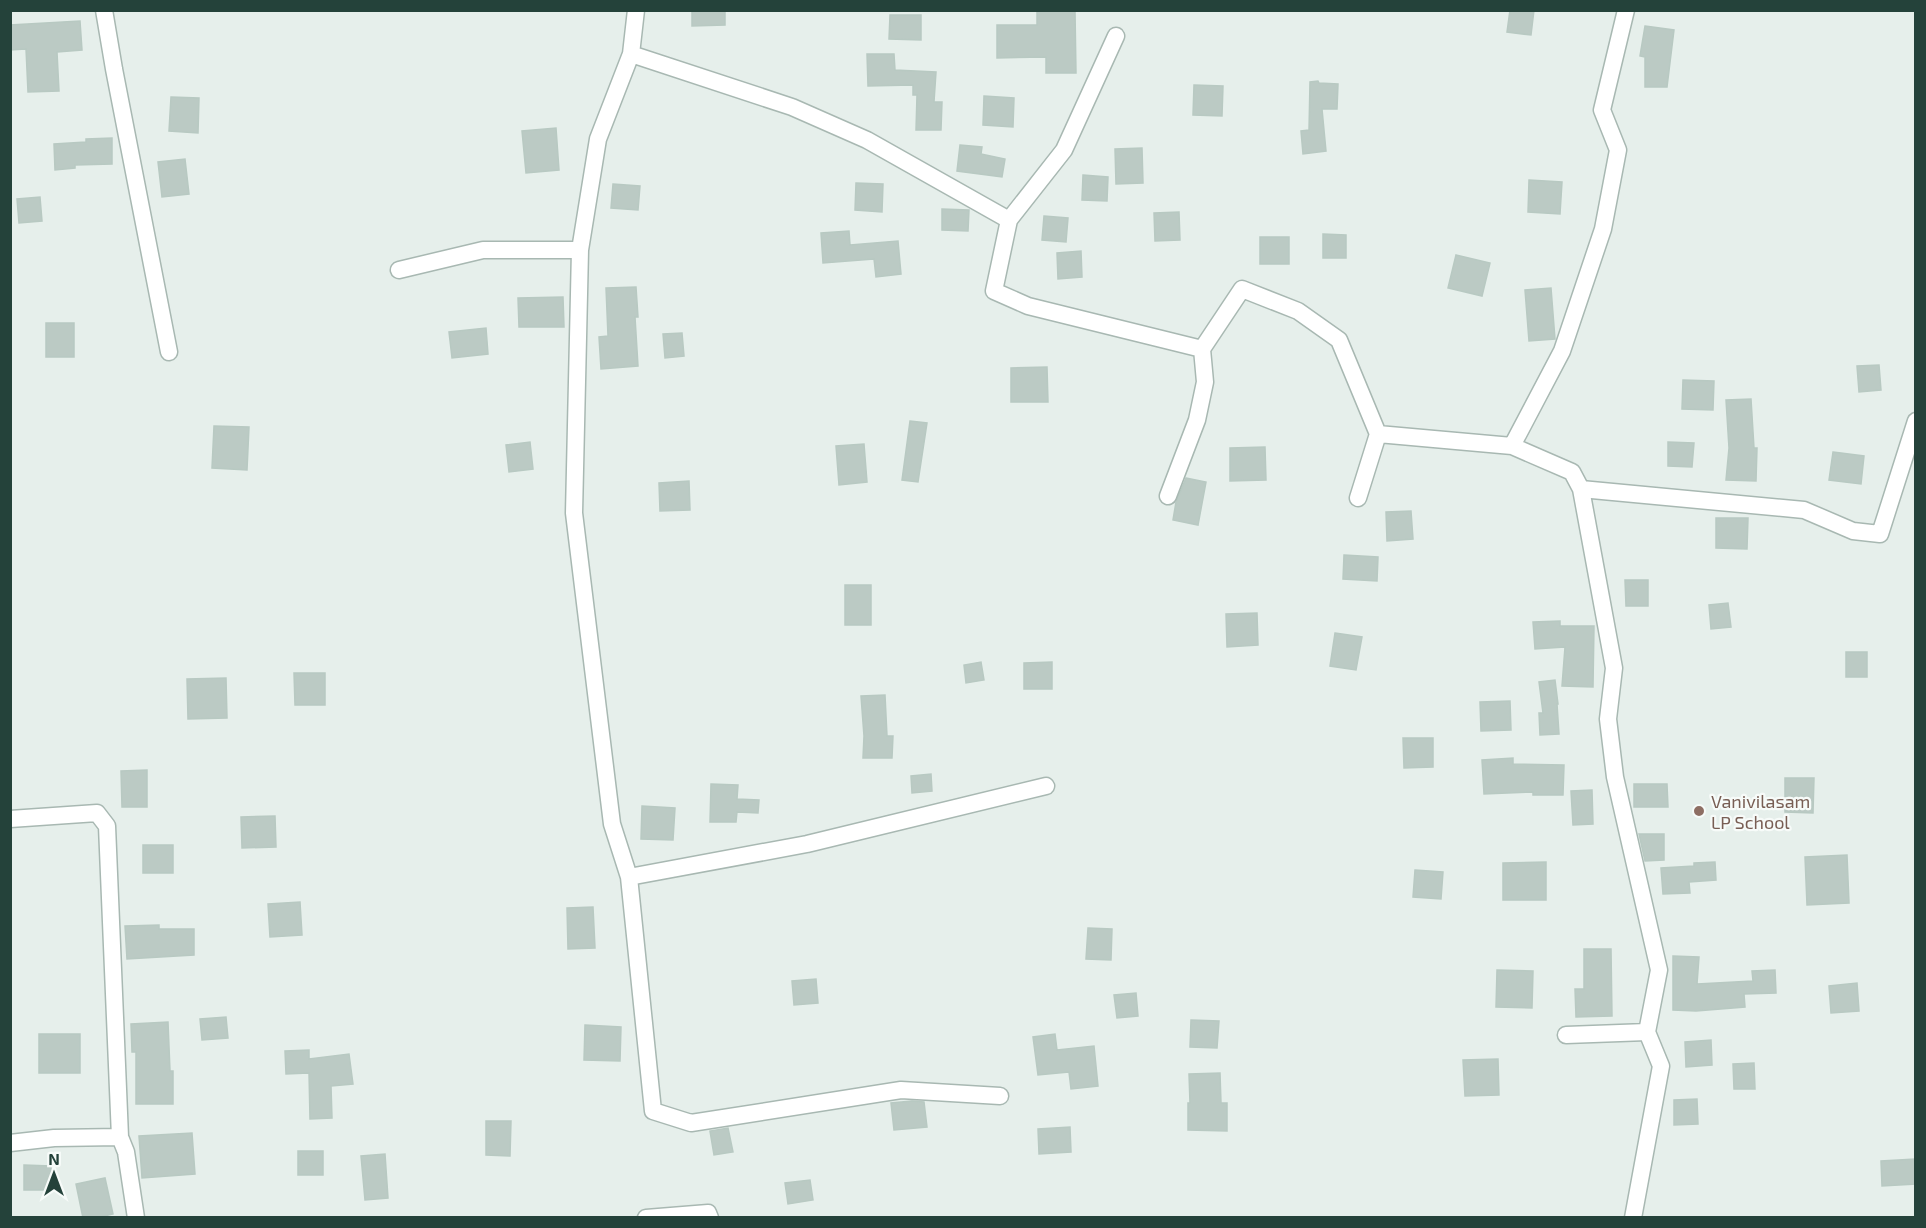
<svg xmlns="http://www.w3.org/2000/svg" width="1926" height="1228" viewBox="0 0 1926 1228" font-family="'Exo 2',sans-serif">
<rect width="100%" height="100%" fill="#e6efeb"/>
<path fill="#bbcac4" stroke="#b8c9c2" stroke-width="1.5" d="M692,10H725V25L692,26Z
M1037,10H1075L1076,73H1046V57L997,58V25H1037Z
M1510,10H1534L1531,35L1507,32Z
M890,15H921V40L889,39Z
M80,21L82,50L57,52L59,91L28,92L26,49L10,50V25Z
M1645,26L1674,30L1667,87H1645V57L1640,56Z
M867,54H894L895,70L936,72L934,102H942L941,130H916L917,95H913V85L868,86Z
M1318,81L1319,83L1338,84L1337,109H1322L1326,151L1303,154L1301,131L1309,130L1310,82Z
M1194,85L1223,86L1222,116L1193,115Z
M984,96L1014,98L1013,127L983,125Z
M171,97L199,98L198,133L169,131Z
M556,128L559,170L526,173L522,131Z
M112,138V164L75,165V168L55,170L54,144L86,142V139Z
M960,145L982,147L981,154L1005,159L1002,177L957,171Z
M1142,148L1143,183L1116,184L1115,149Z
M185,159L189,194L162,197L158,162Z
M1083,175L1108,177L1107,201L1082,200Z
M1529,180L1562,182L1560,214L1528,212Z
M856,183L883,184L882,212L855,210Z
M613,184L640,186L638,210L611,208Z
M40,197L42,221L19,223L17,199Z
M942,209L969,210L968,231L942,230Z
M1179,212L1180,240L1155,241L1154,213Z
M1044,216L1068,218L1066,242L1042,240Z
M849,231L850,245L898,241L901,274L876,277L874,259L823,263L821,233Z
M1323,234L1346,235V258H1323Z
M1260,237H1289V264H1260Z
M1081,251L1082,277L1058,279L1057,253Z
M1456,255L1490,263L1482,296L1448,288Z
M636,287L638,317H635L638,366L601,369L599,337L608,336L606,288Z
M1551,288L1555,339L1529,341L1525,290Z
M563,297L564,327H519L518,298Z
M46,323H74V357H46Z
M486,328L488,354L452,358L449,332Z
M682,333L684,356L665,358L663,334Z
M1879,365L1881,390L1859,392L1857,366Z
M1047,367L1048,402H1011V368Z
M1683,380L1714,381L1713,410L1682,409Z
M1751,399L1754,448H1757L1756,481L1726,480L1729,448L1726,400Z
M910,421L927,423L918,482L902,480Z
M214,426L249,427L247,470L212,468Z
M530,442L533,469L509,472L506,445Z
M1668,442L1694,443L1692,467L1668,466Z
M864,444L867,482L839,485L836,446Z
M1265,447L1266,480L1230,481V448Z
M1833,452L1864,456L1861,484L1829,480Z
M1186,478L1206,482L1198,525L1173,520L1176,502Z
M689,481L690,510L660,511L659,483Z
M1411,511L1413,539L1387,541L1386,512Z
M1716,518H1748L1747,549L1716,548Z
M1344,555L1378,557L1377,581L1343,579Z
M1625,580H1648V606H1626Z
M845,585H871V625H845Z
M1728,603L1731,627L1711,629L1709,605Z
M1257,613L1258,645L1227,647L1226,614Z
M1560,621V626H1594L1593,687L1562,686L1565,647L1535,649L1533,622Z
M1335,633L1362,637L1356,670L1330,666Z
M1846,652H1867V677H1846Z
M981,662L984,680L966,683L964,665Z
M1052,662V689H1024V663Z
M294,673H325V705H295Z
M226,678L227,718L188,719L187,679Z
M1555,680L1558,704H1557L1559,734L1540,735L1539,713H1543L1539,682Z
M885,695L887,736H893L892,758H863L864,736L861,696Z
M1510,701L1511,730L1481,731L1480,702Z
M1403,738H1433V767L1404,768Z
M1513,758V764L1564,765L1563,795H1533V792L1484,794L1482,760Z
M147,770V807H122L121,771Z
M931,774L932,791L912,793L911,776Z
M1785,778H1814L1813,813L1785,812Z
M711,784L738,785L737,799L759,800L758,813L737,812L736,822H710Z
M1634,784H1667L1668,807H1634Z
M1592,790L1593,824L1573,825L1571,791Z
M642,806L675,808L673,840L641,839Z
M275,816L276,847L242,848L241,817Z
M1639,834H1664V860L1645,861Z
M143,845H173V873H143Z
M1847,855L1849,903L1807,905L1805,857Z
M1546,862V900H1503V863Z
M1715,862L1716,880L1689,882L1690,893L1663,894L1661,868L1694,866V863Z
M1415,870L1443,872L1441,899L1413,897Z
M300,902L302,935L270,937L268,904Z
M593,907L595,948L568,949L567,908Z
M159,925V929H194V955L127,959L125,926Z
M1088,928L1112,929L1111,960L1086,959Z
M1584,949H1611L1612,1016L1576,1017L1575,989H1584Z
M1673,956L1699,957L1697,984L1753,981L1752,971L1775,970L1776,993L1744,994L1745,1007L1696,1011L1673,1010Z
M1497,970L1533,971L1532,1008L1496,1007Z
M816,979L818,1003L794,1005L792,981Z
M1857,983L1859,1011L1831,1013L1829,986Z
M1136,993L1138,1016L1117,1018L1114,995Z
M226,1017L228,1038L202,1040L200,1019Z
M1191,1020L1219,1021L1217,1048L1190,1047Z
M168,1022L170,1071H173V1104H136V1052H132L131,1024Z
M585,1025L621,1027L620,1061L584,1060Z
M39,1034H80V1073H39Z
M1055,1034L1057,1050L1094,1046L1098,1086L1071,1089L1069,1072L1038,1075L1033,1037Z
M1711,1040L1712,1065L1686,1067L1685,1042Z
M309,1050V1059L349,1054L353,1084L331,1086L332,1118L310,1119L309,1073L286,1074L285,1051Z
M1498,1059L1499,1095L1465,1096L1463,1060Z
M1754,1063L1755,1089H1734L1733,1064Z
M1220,1073L1221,1103H1227V1131L1188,1130V1103H1190L1189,1074Z
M1697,1099L1698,1124L1674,1125V1100Z
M912,1101L924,1102L927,1127L894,1130L891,1103Z
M486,1121H511L510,1156L486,1155Z
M1070,1127L1071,1152L1039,1154L1038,1129Z
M728,1128L733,1152L714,1155L710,1131Z
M192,1133L195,1174L142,1178L139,1136Z
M298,1151H323V1175H298Z
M385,1154L388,1198L365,1200L361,1156Z
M1915,1159L1916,1184L1882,1186L1881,1161Z
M24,1165L51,1166V1190H24Z
M105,1178L113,1214L96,1218H83L76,1184Z
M810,1180L813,1200L788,1204L785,1183Z"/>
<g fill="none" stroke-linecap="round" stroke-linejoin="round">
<g stroke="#a8b8b2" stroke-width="19">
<path id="street" d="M104,10L114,69L169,352
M636,10L631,54L598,139L580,250L574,513L612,824L629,877L653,1111L691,1123L901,1090L1000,1096
M1626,10L1602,110L1618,150L1603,229L1562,351L1512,446L1572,472L1581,489L1614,668L1608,719L1615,777L1659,970L1647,1032L1661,1066L1633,1218
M1116,36L1064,150L1009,220L994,291L1028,306L1202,349
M631,54L792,107L867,140L1009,220
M399,270L483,250H580
M1378,434L1512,446
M1581,489L1804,510L1853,531L1880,534L1916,421
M1168,496L1197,420L1205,382L1202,349L1242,289L1298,311L1339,340L1378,434L1358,498
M10,819L97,813L107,826L120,1137L126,1152L136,1218
M629,877L807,844L1046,786
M1566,1035L1647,1032
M10,1143L54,1138L120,1137
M646,1218L708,1213L710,1218"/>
</g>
<use href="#street" stroke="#fff" stroke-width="16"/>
</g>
<circle fill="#8d6e63" stroke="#f7fbf9" stroke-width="2" cx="1699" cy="811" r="6"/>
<g text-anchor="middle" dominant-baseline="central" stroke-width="4.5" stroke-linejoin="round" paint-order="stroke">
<g font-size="18" fill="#785e54" stroke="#f7fbf9" text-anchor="start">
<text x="1711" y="801">Vanivilasam<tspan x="1711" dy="21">LP School</tspan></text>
</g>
</g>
<rect width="1926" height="1228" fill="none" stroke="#24423a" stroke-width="24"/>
<g transform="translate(54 1174)" stroke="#f7fbf9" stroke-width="4.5" paint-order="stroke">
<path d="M0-4.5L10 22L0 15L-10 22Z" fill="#24423a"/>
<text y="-9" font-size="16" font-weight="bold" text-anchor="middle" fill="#24423a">N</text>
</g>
</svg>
